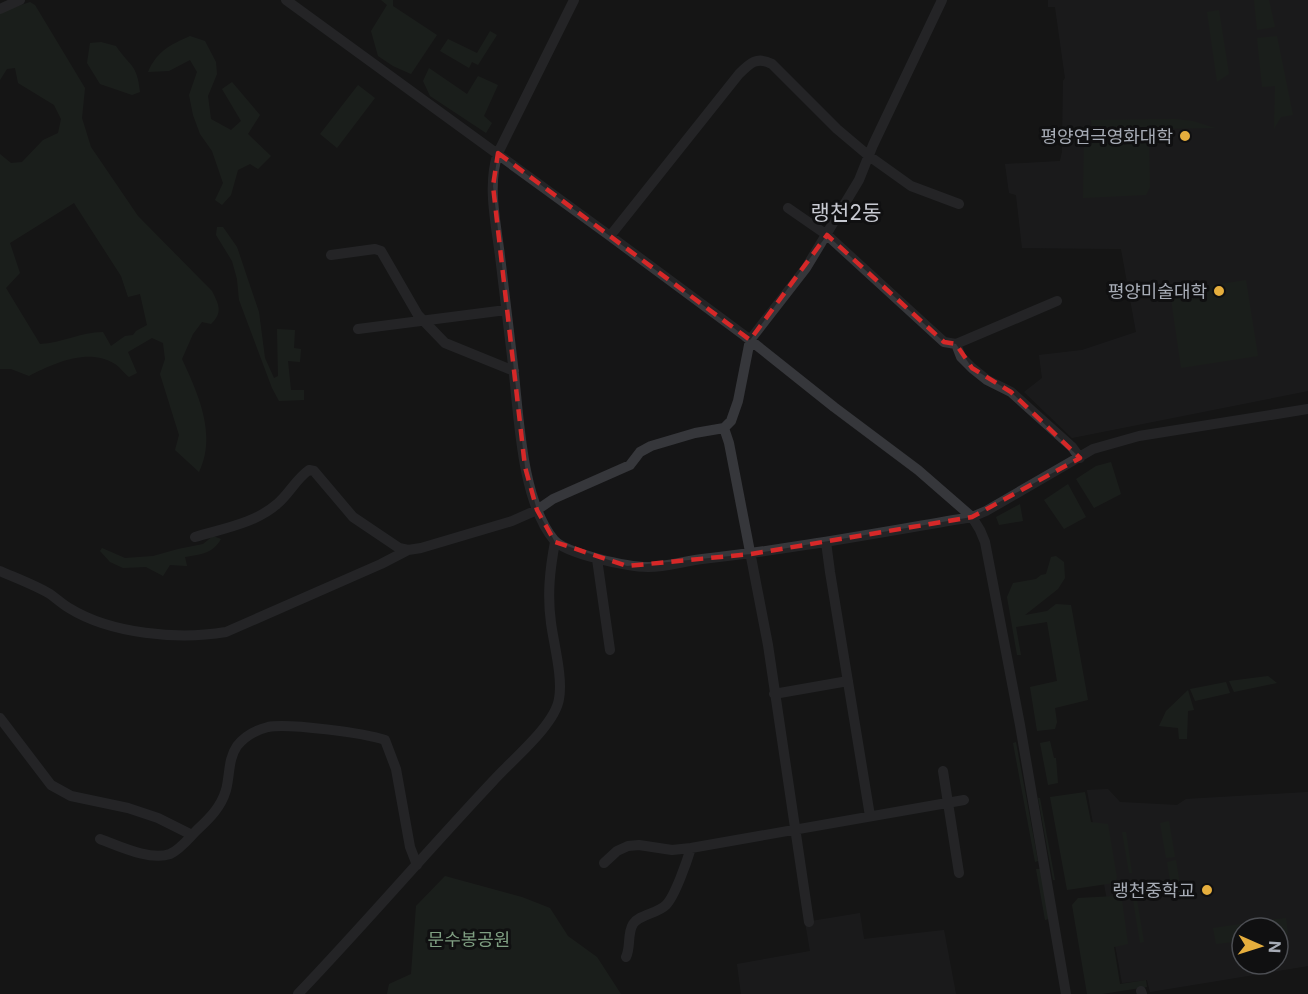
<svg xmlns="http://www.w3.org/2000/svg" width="1308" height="994" viewBox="0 0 1308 994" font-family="Inter,'Noto Sans KR',sans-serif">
<rect width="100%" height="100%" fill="#151516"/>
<path fill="#212123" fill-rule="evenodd" d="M1048,0H1308V391L1072,438L1024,392L1042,378L1039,355L1082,350L1136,332L1121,249L1022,248L1016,195L1009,193L1005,164L1060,161L1062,152L1063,81L1065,78L1055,7H1048Z
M1108,789L1120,802L1177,805L1186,799L1308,792V966L1150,992L1147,980L1122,983L1087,790ZM1242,928H1278V964H1242Z
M860,913L864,939L944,930L956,994H741L737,964L810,951L805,922Z"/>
<path fill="#212922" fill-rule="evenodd" d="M381,0H393V6L437,35L411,74L393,66L378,56L371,31L387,5Z
M1254,0H1269L1275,27L1257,30Z
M30,2L35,5L85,88L82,118L91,147L138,216L212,291C219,305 223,312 211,324L202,322L193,334L182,359C198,394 217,434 199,472L175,450L179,435L160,374L165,359L163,343L152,338L128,352L137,373L129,377C124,373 120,367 115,364C89,347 52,364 29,376L11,369H0V154L11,163L22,162L43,140L58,133L61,119L54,105L18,83L15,68L7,69L0,80V12ZM74,203L121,276L128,297L140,294L147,325L136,331L133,335L125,336L111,346L103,332C81,332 62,343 40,344L6,288L20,273L10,243Z
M1219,10L1229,74L1217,82L1207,12Z
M490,31L497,35L478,65L472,62L469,68L440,51L448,39L477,53Z
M190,36L205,41L216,62L217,74L208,96L211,119L231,130L241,121L222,89L232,82L260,115L248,134L271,156L258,169L250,164L238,170L231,195L222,205L215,200L223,183L212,151L200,134L193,115L189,95L197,72L190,60L169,71L148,72C157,51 170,45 190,36Z
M1277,36L1293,115L1281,117L1274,129L1275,86L1262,87L1257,38Z
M101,42L116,46C130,67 137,63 140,92L132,95L100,84L87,63L90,43Z
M429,68L467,94L478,76L498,85L484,116L492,123L486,133L430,96L423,81Z
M358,85L375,98L337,148L320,134Z
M1175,119L1193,121L1215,128L1092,130L1091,120Z
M1084,138L1149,140L1150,187L1146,195L1083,198Z
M217,227H223L237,247L259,312L265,358L274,378L278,376L277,329L295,330L294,348L301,349L300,362L288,361L291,390H304V400L279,401L272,388L239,300L237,279L232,261L216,235Z
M1246,280L1258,356L1181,368L1170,292Z
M1111,462L1121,494L1094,508L1076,479L1096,466Z
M1068,484L1086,517L1064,529L1044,500Z
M1020,504L1023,521L999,525L996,517Z
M213,536L221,539C212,554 202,554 185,557L187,566L170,565L163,576L146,567L123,568L110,562L100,551L102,548L125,558L153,556L178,549L203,544Z
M1056,556L1064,562L1065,578L1058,589L1025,615L1047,611L1056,604L1071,605L1088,700L1055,708L1057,722L1055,729L1037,731L1030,687L1057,681L1047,622L1016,627L1021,655H1017L1007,597L1013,583L1036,579L1041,575L1046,574L1051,557Z
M1268,676L1277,683L1234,692L1229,681Z
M1226,682L1230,693L1195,701L1190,689Z
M1188,690L1194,710L1188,711L1187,739H1179L1178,728L1159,726L1166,711Z
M1050,741L1054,758H1056L1058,783L1048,785L1040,743Z
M1016,742L1038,861L1035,862L1013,743Z
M1085,792L1091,822L1108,824L1117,878L1114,883L1067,890L1050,797Z
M1038,798H1040L1055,880H1053Z
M1169,821L1175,857L1166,858L1160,823Z
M1122,832H1126L1132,873H1129Z
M1176,860L1182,897L1173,898L1167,862Z
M1036,869H1040L1049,919L1045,920Z
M445,876L522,897L550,908L568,936L597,957L621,994H387L389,984L411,974L416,906Z
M1116,896L1122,900L1128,944L1114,947L1120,984L1146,980L1147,987L1102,994H1087L1072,905L1078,898Z
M1133,900H1137L1144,942L1140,943Z
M1286,918L1288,934L1278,936V928H1254V922Z
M1248,923L1249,928H1242V941L1216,944L1213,928Z"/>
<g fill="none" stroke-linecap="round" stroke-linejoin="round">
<path stroke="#36373b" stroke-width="10" d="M286,0L610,236L745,336L834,407L918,470L972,517L980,530L985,542L1020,725L1066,994
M574,0L498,153C487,185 496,223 500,256C504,292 509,329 513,365C519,415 521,500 554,540C566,554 629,567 648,567C666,567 685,561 702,559C793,549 882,532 972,517L986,511L1093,449L1139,436L1308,409
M0,9L20,0
M788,208L827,235L944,342L956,344L1057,301
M610,236L739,74C750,63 757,56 772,64L837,129L869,156L911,186L959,204
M331,255L375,249L381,251L418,315L445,343L514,371
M358,329L506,310
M956,344L961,357L972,368L987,380L1011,392L1072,447L1080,458
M724,428L729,443L768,645L809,922
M195,537C221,529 256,523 277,504C289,494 296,479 309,470L314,471L353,517L399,548L408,550L421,548L512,521L537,510L553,499L630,465L640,452L651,446L695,433L724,428L731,421L738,401L750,340L806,268L859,180L873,145L942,0
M826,542L830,572L870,816
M597,559L610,650
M0,571C16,578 35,585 50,594C57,599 62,604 69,608C111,634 178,640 226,632L381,564L408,550
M774,694L848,681
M0,718L51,785L71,796L128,808L158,818L192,835
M943,771L959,873
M100,839C119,846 150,861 170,854C180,850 190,837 197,830C210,818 221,807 226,790C230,775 228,759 237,746C244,737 256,730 268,727C288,723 365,733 385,740L396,769L410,847L417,865
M604,863L617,851L628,846L639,845L672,850L691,848L964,800
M626,957C631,947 627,934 633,924C640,914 657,914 666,905C675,896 687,861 691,848
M1141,991L1142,994
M298,994C365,924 428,850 494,780C512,760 555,725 559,699C563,678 554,645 551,623C547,594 550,569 555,542"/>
</g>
<path d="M0 0H1308V994H0ZM498,153L750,340L827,235L944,342L956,344L972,368L1011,392L1080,458L972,517L751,554L627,566L555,542L537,510L525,467L493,186Z" fill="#151516" fill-opacity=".55" fill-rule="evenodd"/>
<path fill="none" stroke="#d62828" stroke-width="4.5" stroke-dasharray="12 8" stroke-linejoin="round" d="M498,153L750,340L827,235L944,342L956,344L972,368L1011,392L1080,458L972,517L751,554L627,566L555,542L537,510L525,467L493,186Z"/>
<g fill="#e6ae3d" stroke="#101011" stroke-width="2">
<circle cx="1185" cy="136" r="6"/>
<circle cx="1219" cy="291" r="6"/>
<circle cx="1207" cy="890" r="6"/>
</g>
<g text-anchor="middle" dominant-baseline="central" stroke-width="6" stroke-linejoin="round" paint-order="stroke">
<g font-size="18" fill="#a7acb6" stroke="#101011" text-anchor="end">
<text x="1173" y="136">평양연극영화대학</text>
<text x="1207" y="291">평양미술대학</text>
<text x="1195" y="890">랭천중학교</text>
</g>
<g font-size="18" fill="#7f9f82" stroke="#101011">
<text x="469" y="939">문수봉공원</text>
</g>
<g font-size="21" fill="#c8cad2" stroke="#101011">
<text x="846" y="212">랭천2동</text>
</g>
</g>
<g transform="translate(1260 946) rotate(93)"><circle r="28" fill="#101011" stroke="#4c4e53" stroke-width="1.5"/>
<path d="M0-4.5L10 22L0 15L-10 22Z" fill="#e6ae3d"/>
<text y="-9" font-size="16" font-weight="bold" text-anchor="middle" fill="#a7acb6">N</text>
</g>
</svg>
